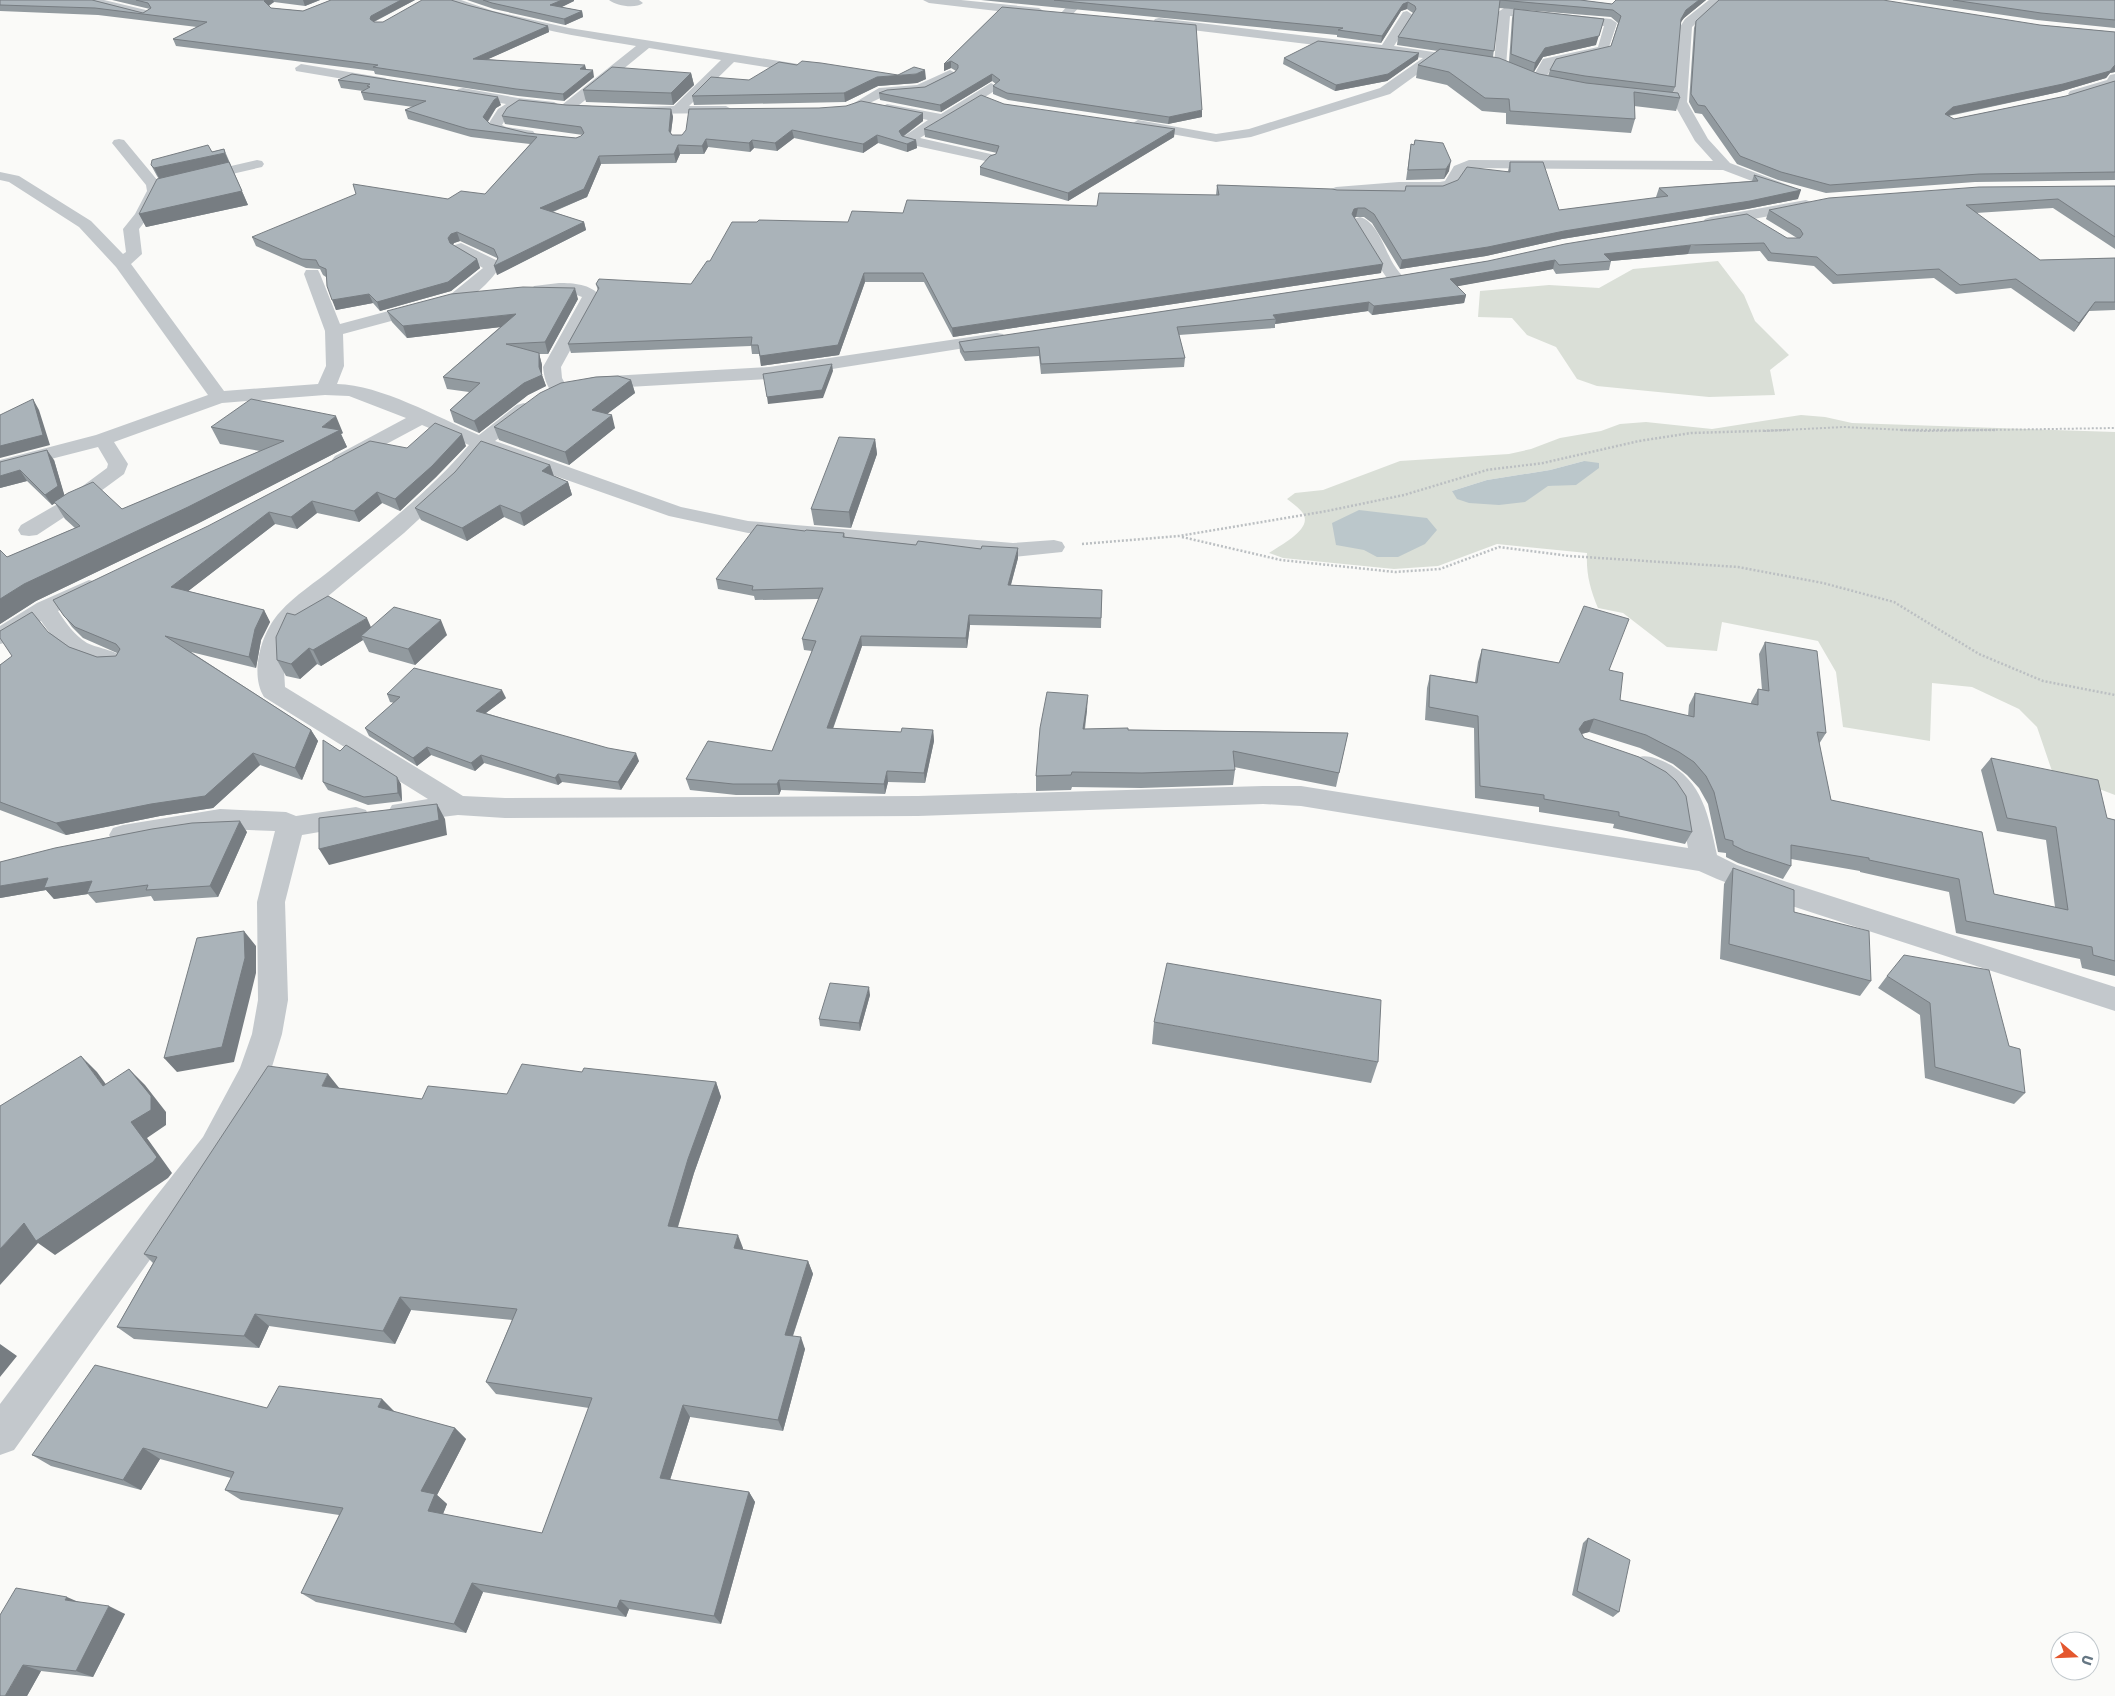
<svg xmlns="http://www.w3.org/2000/svg" width="2115" height="1696" viewBox="0 0 2115 1696" font-family="Jost,sans-serif">
<rect width="100%" height="100%" fill="#fafaf8"/>
<path fill="#dadfd7" fill-rule="evenodd" d="M1718,261L1744,295L1755,321L1789,355L1770,370L1775,395L1709,397L1597,386L1577,379L1556,347L1527,335L1512,318L1478,317L1480,291L1549,285L1599,288L1633,269Z
M1801,415L1825,417L1852,423L2115,432V795L2052,771L2037,727L2019,709L1972,687L1932,683L1930,741L1843,727L1836,672L1818,641L1722,622L1717,651L1667,647L1623,613L1598,608C1590,589 1586,573 1587,553L1497,544L1438,566L1394,569L1283,558L1269,553C1281,545 1315,528 1302,512C1298,507 1292,503 1287,499L1295,493L1323,490L1400,461L1509,454L1531,449L1560,438L1601,431L1620,424L1646,422L1712,429ZM1584,461L1576,484L1452,491L1487,480L1550,470Z"/>
<path fill="#bbc7cb" d="M1584,461L1599,463V468L1576,485L1548,486L1525,502L1499,505L1469,503L1457,499L1452,491L1487,480L1550,470Z
M1359,510L1427,518L1437,530L1425,544L1398,557H1377L1364,550L1336,545L1332,523Z"/>
<g fill="none" stroke-linecap="round" stroke-linejoin="round">
<path stroke="#bbbfc2" stroke-width="2" stroke-dasharray="2 2" stroke-linecap="butt" d="M1764,431L1844,427L1924,431L2115,428"/>
<path stroke="#bbbfc2" stroke-width="2.5" stroke-dasharray="2 2" stroke-linecap="butt" d="M1901,430H1996
M1182,537L1281,560L1395,572L1440,569L1499,547L1569,556L1738,567L1823,583L1894,602L1979,654L2043,681L2115,695
M1082,544L1179,536L1327,511L1404,495L1487,470L1543,463L1639,441L1691,433L1788,430"/>
<path fill="#c3c8cc" fill-rule="evenodd" d="M84,0H104L150,11L152,14L146,18L86,2Z
M444,0H461L493,11L569,28L798,64L804,68L798,72L734,62L689,106H726L733,110L731,113L629,114L627,111L634,107L674,106L721,60L649,48L573,110H563L561,107L563,104L636,46C571,36 508,24 446,2Z
M609,0H639L643,3C636,9 616,6 609,0Z
M923,0H961L1039,8L1045,12L1039,16L929,3Z
M1073,0H1086L1070,17H1062L1060,14Z
M1709,0H1722L1692,27L1687,102L1708,139L1730,163L1793,187L1796,190L1793,193H1783L1723,170L1472,168L1465,172L1456,187L1441,192H1399L1336,197L1331,195L1328,192L1331,189L1336,187L1399,182H1440L1445,181L1454,166L1469,160L1713,161L1695,141L1673,102L1680,27L1685,19Z
M1504,8L1611,19L1617,23L1607,53L1553,65L1543,83L1538,84L1531,80L1543,59L1598,47L1604,26L1510,16L1506,66L1500,70L1494,66L1498,12Z
M1407,11L1413,15L1394,46L1466,57L1471,58L1472,61L1471,64L1466,65L1437,60L1390,94L1251,137L1216,142L1138,128L1131,124L1138,120L1216,134L1249,129L1380,88L1423,58L1159,26L1153,22L1155,19L1159,18L1382,45L1403,12Z
M301,64L385,78L392,82L385,86L296,71L295,68Z
M950,70L957,74L955,77L925,92L887,95L861,107L854,103L879,88L917,85Z
M2115,74V86L2075,98L2068,94L2070,91L2107,80L2110,75Z
M991,83L998,87L996,90L920,138L995,155L997,158L995,161L990,162L903,143L901,140L903,137L928,120L882,111L880,108L887,104L941,114Z
M463,88L518,98L554,102L561,106L554,110L521,106L508,115L502,125L506,127L533,131L535,134L533,137C520,140 495,137 487,126L498,109L506,104L458,95L456,92L458,89Z
M119,139L124,140L158,181L163,191L150,215L139,229L142,254L131,264L224,391L318,384L326,366L325,331L304,274L306,270H318L320,274L340,324L426,301L432,302L435,306L432,310L343,334L344,366L337,384C381,385 437,417 479,435L517,405L524,403L531,405L534,409L531,413L495,441L681,507L748,521L1013,543L1054,540L1062,542L1065,547L1062,552L1013,557L748,533L669,516L485,451L458,483L404,533L297,622L288,637L283,652L285,687L463,796L505,798L918,796L1263,786H1301L1688,848C1683,819 1682,796 1654,779C1646,774 1637,773 1632,764L1636,758C1647,754 1654,758 1665,762C1703,780 1709,818 1717,855L1737,865L1787,882L2115,987V1011L1767,898L1717,879L1699,871L1301,806L1263,804L918,816L505,818L458,815L401,822L392,819L388,812L392,805L428,799L264,697C249,673 262,631 280,612C295,595 316,582 333,568C381,529 429,492 469,445L422,425L349,464L342,466L335,464L332,460L335,456L406,418L349,396L325,395L222,403L114,442L128,464L124,474L75,510L37,535L29,536L21,535L18,530L21,525L61,502L107,468L108,464L98,447L0,472V460L96,435L208,395L116,267L79,227L9,182L0,180V172L19,176L91,221L123,254L126,252L123,229L135,214L147,191L146,185L112,143L114,140Z
M257,160L262,161L264,164L262,167L197,182L192,181L190,178L192,175Z
M1806,200L1811,202L1814,205L1811,208L1711,227L1705,225L1703,222L1705,219L1711,217Z
M1360,217C1378,222 1385,251 1394,265C1397,270 1401,274 1404,278L1402,282H1390C1375,263 1366,241 1352,222L1354,219Z
M461,243L496,260L499,268C491,281 467,306 451,302L448,298L451,294L483,268L455,251L453,248L455,245Z
M559,283C573,283 591,284 600,296L561,367L562,378L568,389L566,393L559,395L552,393C546,384 544,377 543,367L582,297C566,290 550,298 534,294L531,290L534,286Z
M997,333L1003,334L1006,338L1003,342L769,379L593,389L586,387L584,383L586,379L593,377L769,367Z
M89,580L97,582L100,587L97,592L58,611C66,623 74,635 87,643C99,649 119,650 126,661L122,667C112,669 106,667 96,664C70,656 56,643 41,621L8,642L0,644V626L37,603Z
M356,807L366,810L369,817L366,824L302,835L285,902L288,1000L282,1034L271,1070L227,1157L174,1226L14,1450L0,1455V1404L150,1204L203,1137L240,1068L252,1034L258,1000L257,902L275,831L220,829L123,845L113,842L109,835L113,828L123,825L220,809L286,812L296,816Z"/>
</g>
<path fill="#929a9f" fill-rule="evenodd" d="M0,0H92L143,13L150,9L112,0H320L305,6L274,2L269,6L271,8L303,11L331,0H415L374,22H383L467,5L548,26L549,32L488,59L586,70L594,77L564,101L518,96L375,74L374,71L176,46L173,39L197,27L98,15L0,11Z
M467,0H574V1L561,7L582,11L583,17L565,25L494,9Z
M981,0H1580L1612,4L1616,0H1706L1684,18L1680,23L1675,87L1673,93L1680,98L1676,111L1634,106L1635,119L1631,133L1506,124V113L1482,111L1447,85L1416,78L1418,65L1438,51L1397,45L1398,37L1413,13L1407,9L1401,11L1381,43L1337,37V35ZM1499,8L1611,17L1618,23L1611,46L1550,70L1548,76L1539,74L1534,72L1543,57L1596,45L1514,9L1512,18L1509,62L1493,57Z
M1902,0H2115V28L2037,20Z
M1002,7L1202,117L1168,124L1008,100L993,94V86L996,84L992,81L941,112L880,100L879,93L925,87L956,71L951,68L944,71V64Z
M1696,21L2040,25L2115,32V72L2110,73L2106,78L2059,92L1949,116L1954,119L2066,96L2115,81V180L1975,182L1826,193L1778,180L1737,164L1702,114L1695,113L1689,102L1694,28Z
M1284,58L1418,59L1387,81L1335,91L1283,64Z
M797,65L926,79L917,83L878,86L845,102L694,105L692,96L749,80Z
M691,73L694,85L673,105L586,102L583,90Z
M352,74L501,105L496,108L488,122L490,124L527,133L576,138L581,136L583,135L505,124L502,116L566,105L671,109L673,117L671,133L672,135H682L923,113V121L903,137L916,140L917,148L907,152L878,143L863,153L794,138L777,151L754,148L750,152L708,147L704,154H680L676,163L601,164L587,197L553,212L584,222L586,230L497,275V258L460,241L454,243L453,245L477,259L480,268L451,291L380,311L373,303L336,310L326,277L323,275L320,269L306,268L256,246L252,237L448,199L485,194L530,144L471,137L408,119L405,110L413,107L364,100L361,92L363,91L341,88L338,80Z
M1004,104L1174,137L1068,201L980,175V167L997,153L925,137L924,129Z
M1415,140L1449,171L1444,179L1406,180L1411,144L1414,145Z
M224,149L248,205L146,227L139,214L159,179L157,176L151,165Z
M1510,162L1559,210L1657,198L1656,197L1659,188L1752,181L1754,175L1798,199L1747,209L1562,239L1486,256L1400,269L1372,223L1364,217H1356L1354,218L1381,273L953,337L924,282H865L839,355L761,366L759,354H752L751,346L571,353L568,344L598,291L596,284H691L710,261L757,222H848L903,213L1097,206L1216,195L1217,185L1337,190L1405,191L1443,186L1508,171Z
M2115,186V249L2053,208L1976,213L2040,260L2115,258V310L2089,311L2074,332L2011,288L1956,294L1934,278L1833,284L1814,266L1768,261L1760,251L1688,254L1611,261L1609,270L1556,274L1553,269L1457,286L1466,295L1464,303L1372,315L1368,311L1275,324V328L1179,335L1185,358L1184,367L1041,374L1039,356L965,361L960,352L959,342L1398,276L1488,261L1787,238H1797L1766,219L1769,210Z
M578,299L548,354H539L542,365V375L546,386L528,395L479,433L454,422L450,410L469,392L447,389L443,377L500,327L407,338L392,322L387,311Z
M631,380L635,393L607,414L615,428L569,465L499,440L494,427Z
M211,427L343,433L341,434L347,447L197,524L36,601L0,624V550L7,557L75,528L65,519L55,503L52,505L27,481L0,488V462L54,460L64,495L122,509L260,451L220,444Z
M875,439L877,454L851,528L814,525L811,509Z
M466,446L436,477L400,511L382,503L359,522L317,513L297,529L275,524L188,591L264,610L270,622L261,640L256,668L191,652L311,730L318,741L302,780L260,765L213,808L160,816L66,835L0,810V665L48,632L69,647L97,657L116,656L117,653L83,638L72,627L53,600L407,448Z
M550,465L554,476L568,482L572,495L524,526L504,517L467,541L421,520L415,508Z
M805,531L844,533L845,537L916,545L981,549L1018,548V558L1011,585L1102,590L1101,628L970,625L967,648L862,646L833,729L901,732L933,730L934,741L925,783L888,782L885,794L781,790L779,795H736L690,790L686,779L772,751L812,651L804,650L802,639L819,599L755,600L754,596L718,589L716,579Z
M295,615L371,627L447,635L415,665L369,652L363,640L321,666L317,664L300,679L286,676L277,660Z
M1765,642L1826,733L1819,744L1831,800L1994,894L2055,907L2046,840L1997,831L1981,770L1991,758L2107,818L2115,820V976L2082,968L2080,959L1956,933L1949,892L1860,872V871L1791,859V866L1783,879L1738,863L1726,857V853L1718,852L1708,804L1699,788L1687,775L1673,764L1640,748L1589,732L1581,734L1584,738L1692,832L1685,844L1613,828L1614,824L1539,812V807L1475,798L1474,728L1425,720L1427,688L1430,675L1475,682L1478,662L1482,649L1559,663L1609,670L1620,700L1688,716L1689,705L1695,693L1751,704V702L1758,689L1762,690L1759,654Z
M387,694L506,698L486,713L639,761L621,790L562,782L558,785L484,763L475,771L431,755L417,766L369,736L365,728L394,703L390,702Z
M1087,710L1085,729L1348,733L1336,787L1234,767L1235,770L1233,785L1141,788L1072,787L1071,790L1036,791V776Z
M340,751L401,784L402,801L368,805L328,790L323,782Z
M247,832L218,897L154,901L151,896L96,903L88,894L54,899L46,890L0,898V862Z
M1733,868L1794,912L1871,981L1860,996L1720,959L1724,884Z
M1887,976L2009,1046L2025,1093L2014,1104L1925,1078L1920,1015L1878,988Z
M870,995L860,1031L820,1026L819,1019Z
M1154,1022L1378,1062L1371,1083L1152,1044Z
M582,1072L716,1082L721,1097L694,1173L678,1227L743,1248V1250L808,1261L813,1274L793,1336L805,1349L783,1431L690,1417L670,1480L749,1492L755,1502L721,1624L629,1609L626,1617L483,1592L466,1633L316,1602L301,1593L339,1515L241,1500L225,1490L231,1478L160,1459L141,1490L51,1466L32,1455L267,1408L382,1399L394,1412L455,1428L466,1439L437,1495L447,1504L443,1514L542,1533L589,1408L496,1394L486,1382L512,1320L411,1310L395,1344L269,1326L259,1348L134,1339L117,1327L153,1263L144,1254L339,1088L422,1099L507,1094Z
M1588,1538L1619,1612L1613,1617L1572,1595L1583,1543Z
M79,1602L125,1614L93,1677L41,1671L27,1696L0,1615Z"/>
<path fill="#777d82" d="M265,0H273L274,2L266,7L264,1Z
M303,0H320L305,6Z
M401,0H415L373,22L370,19L371,16Z
M562,0H574V1L552,12L550,5Z
M1699,0H1706L1684,18L1678,26L1681,19L1686,10Z
M1408,2L1407,9L1401,11L1381,43L1382,36L1403,4Z
M582,11L583,17L565,25L564,19Z
M1604,19L1596,45L1543,57L1533,73L1535,63L1545,48Z
M548,26L549,32L475,65L473,59Z
M1419,53L1418,59L1387,81L1335,91L1336,85Z
M951,61V68L944,71V64Z
M585,65L587,72L580,69Z
M2115,65V72L2110,73L2106,78L2059,92L1950,115L1941,122L1945,114L1953,107Z
M593,70L594,77L564,101L563,94Z
M925,70L926,79L917,83L878,86L845,102L844,93L877,77L916,74Z
M691,73L694,85L673,105L671,93Z
M992,74V81L941,112L940,105Z
M498,97L501,105L496,108L485,125L483,117L494,100Z
M671,109L673,117L670,139L669,131Z
M1202,110V117L1168,124L1169,117Z
M923,113V121L899,139V131Z
M1175,129L1174,137L1068,201V193Z
M792,130L794,138L777,151L775,143Z
M877,135L878,143L863,153V144Z
M706,139L708,147L704,154L702,146Z
M752,140L754,148L750,152L749,143Z
M916,140L917,148L907,152V144Z
M678,145L680,154L676,163L674,154Z
M225,153L248,205L146,227L139,214L160,180L154,168Z
M599,156L601,164L587,197L542,216L540,208Z
M1451,161L1449,171L1444,179L1446,169Z
M1801,190L1798,199L1747,209L1562,239L1486,256L1400,269L1402,260L1564,231Z
M1358,208L1356,217L1352,218V214L1354,209Z
M584,222L586,230L497,275L494,266Z
M457,232L460,241L454,243L451,247L448,238L451,234Z
M1691,245L1688,254L1611,261L1604,254Z
M477,259L480,268L451,291L380,311L377,302Z
M1555,260L1553,269L1448,288L1450,279Z
M1383,264L1381,273L953,337L952,328Z
M864,273L865,282L839,355L761,366L760,356Z
M575,288L578,299L548,354L545,342Z
M369,294L373,303L336,310L332,300Z
M1466,295L1464,303L1372,315L1374,306Z
M1369,302L1368,311L1275,324L1276,319L1273,315Z
M2095,302L2089,311L2074,332L2079,323Z
M516,314L519,325L407,338L403,326Z
M539,353L542,365V375L546,386L528,395L479,433L474,421L539,367Z
M832,364L833,371L823,398L768,404L767,397Z
M631,380L635,393L595,423L592,410Z
M33,399L39,410L50,445L0,458V446Z
M612,415L615,428L569,465L565,452Z
M336,416L343,433L341,434L347,447L197,524L36,601L0,624V599L24,584L322,427Z
M462,434L466,446L436,477L400,511L395,499Z
M875,439L877,454L851,528L849,512Z
M47,450L54,460L65,497L52,505L45,495Z
M550,465L554,477L542,471Z
M20,470L27,481L0,488V476Z
M568,482L572,495L524,526L520,513Z
M377,492L382,503L359,522L354,511Z
M312,501L317,513L297,529L291,517Z
M500,505L504,517L467,541L462,528Z
M269,512L275,524L178,599L171,587Z
M1018,548V558L1008,595V585Z
M264,610L270,622L261,640L256,668L249,657L255,629Z
M969,615L970,625L967,648L966,638Z
M367,618L374,634L361,636L363,640L321,666L313,650Z
M441,620L447,635L415,665L408,649Z
M861,636L862,646L829,739L827,728Z
M309,648L317,664L300,679L291,664Z
M502,690L506,698L479,718L476,711Z
M1088,695L1087,710L1082,744L1083,729Z
M1594,719L1589,732L1578,735L1579,729L1584,722Z
M311,730L318,741L302,780L295,768Z
M933,730L934,741L925,783L924,773Z
M427,747L431,755L417,766L413,758Z
M253,753L260,765L213,808L160,816L66,835L56,823Z
M636,753L639,761L621,790L618,782Z
M481,755L484,763L475,771L471,763Z
M887,771L888,782L885,794L884,784Z
M558,774L562,782L558,785L555,778Z
M397,777L401,784L402,801L398,793Z
M779,780L781,790L779,795L777,784Z
M437,804L445,819L447,835L329,865L319,849Z
M240,821L247,832L218,897L210,886Z
M48,878L92,881L87,893L88,894L54,899L46,890L0,898V886Z
M244,931L256,946V973L234,1062L177,1072L164,1058Z
M869,987L870,995L860,1031L859,1023Z
M81,1056L97,1072L119,1102L103,1086Z
M129,1069L145,1085L166,1112V1125L147,1138L172,1173L168,1178L55,1255L38,1243L0,1285V1249L24,1223L131,1122Z
M328,1074L340,1089L322,1086Z
M716,1082L721,1097L694,1173L674,1239L668,1226L688,1159Z
M738,1235L743,1248L739,1261L734,1248Z
M808,1261L813,1274L789,1347L785,1335Z
M400,1297L411,1310L395,1344L383,1331Z
M255,1314L269,1326L259,1348L244,1336Z
M801,1337L805,1349L783,1431L778,1420Z
M0,1344L17,1356L0,1377Z
M382,1399L394,1411L390,1419L378,1407Z
M683,1405L690,1417L667,1489L660,1478Z
M455,1428L466,1439L437,1495L447,1504L440,1521L428,1511L421,1491Z
M143,1448L160,1459L141,1490L123,1480Z
M749,1492L755,1502L721,1624L714,1616Z
M472,1583L483,1592L466,1633L454,1624Z
M67,1597L83,1604L65,1600Z
M620,1600L629,1609L626,1617L617,1608Z
M109,1606L125,1614L93,1677L76,1671Z
M23,1665L41,1671L27,1696H5Z"/>
<path fill="#aab3b9" stroke="#777d82" d="M0,0H92L143,13L151,8L148,3L136,0H265L264,1L271,8L303,11L331,0H401L371,16L370,19L374,22H383L422,0H451L467,5L548,26L473,59L585,65L580,69L593,70L563,94L516,89L373,67L378,65L173,39L207,22L95,8L0,5Z
M483,0H562L550,5L582,11L564,19L492,3Z
M1054,0H1580L1612,4L1616,0H1699L1686,10L1681,19L1675,87L1585,76L1550,70L1556,59L1611,46L1621,16L1613,10L1500,0L1494,51L1398,37L1416,9L1415,6L1408,2L1403,4L1382,36L1338,30L1343,28Z
M1719,0H1883L2040,25L2115,32V65L2114,66L2110,71L2063,84L1953,107L1945,114L1954,119L2066,96L2115,81V172L1979,174L1830,185L1781,172L1740,156L1705,106L1698,105L1691,94L1696,21Z
M1953,0H2115V20L2041,13Z
M1002,7L1196,25L1202,110L1169,117L1007,93L993,86L1000,80L992,74L940,105L879,93L887,90L925,87L955,72L958,68V65L951,61L944,64Z
M1514,9L1604,19L1599,36L1545,48L1535,63L1511,54Z
M1318,41L1419,53L1388,74L1336,85L1284,58Z
M1440,49L1499,58L1539,74L1586,83L1678,93L1680,98L1634,92L1635,119L1510,111L1509,99L1485,98L1449,72L1418,65Z
M802,61L821,63L898,75L914,67L925,70L916,74L877,77L844,93L692,96L711,77L749,80L779,62L797,65Z
M612,67L691,73L671,93L583,90Z
M352,74L498,97L494,100L483,117L490,124L527,133L576,138L581,136L584,133L581,127L502,116L507,108L519,100L566,105L669,109H671L669,131L672,135H682L686,130L689,109L819,108L846,106L861,101L923,113L899,131L902,136L916,140L907,144L877,135L863,144L792,130L775,143L752,140L749,143L706,139L702,146L678,145L674,154L599,156L584,189L540,208L584,222L494,266L498,258L494,249L457,232L451,234L448,238L450,243L477,259L448,282L377,302L369,294L332,300L327,286L326,269L319,266L316,260L302,259L252,237L356,194L353,184L448,199L461,191L485,194L537,137L468,129L405,110L426,101L361,92L370,87L367,86L370,84L338,80Z
M981,95L1004,104L1175,129L1068,193L980,167L990,156L996,154L999,146L924,129Z
M1415,140L1443,143L1451,161L1446,169L1408,170L1411,144L1414,145Z
M208,145L212,152L224,149L225,153L154,168L151,165L152,160Z
M229,162L242,191L139,214L157,179Z
M1510,162H1543L1559,210L1668,196L1659,188L1758,181L1754,175L1801,190L1750,201L1564,231L1488,247L1402,260L1374,214L1365,208H1358L1354,209L1352,214L1383,264L952,328L923,273H864L838,345L760,356L758,345H751L752,337L568,344L599,288L596,284L599,279L691,284L707,261H710L732,222H757L759,220L848,222L852,211L903,213L907,200L1097,206L1099,193L1219,195L1217,185L1332,189L1337,190L1405,191L1406,186H1443L1458,180L1467,167L1510,172Z
M2115,186V237L2058,199L1966,205L2040,260L2115,258V302H2095L2079,323L2016,279L1960,285L1939,269L1837,275L1817,257L1771,253L1764,243L1691,245L1604,254L1611,261L1559,265L1555,260L1450,279L1466,295L1374,306L1369,302L1273,315L1276,319L1177,327L1185,358L1041,364L1039,347L964,352L959,342L1398,276L1488,261L1565,244L1747,214L1787,238H1800L1803,234L1800,229L1769,210L1829,198L1979,187Z
M523,287L575,288L545,342L506,344L539,353V367L542,375L524,383L474,421L450,410L480,383L443,377L516,314L403,326L387,311L451,294Z
M832,364L822,390L767,397L763,374Z
M618,376L631,380L592,410L612,415L565,452L494,427L540,393L561,383L596,377Z
M33,399L43,435L0,446V415Z
M251,399L336,416L322,427L340,430L188,507L24,584L0,599V550L7,557L80,526L54,502L68,493L93,482L122,509L284,441L211,427Z
M435,423L462,434L432,466L395,499L377,492L354,511L312,501L291,517L269,512L171,587L264,610L255,629L249,657L165,636L311,730L295,768L253,753L205,796L151,804L56,823L0,802V665L12,656L0,638V631L32,612L48,632L69,647L97,657L116,656L120,649L116,644L75,627L64,616L53,600L208,526L370,441L407,448Z
M839,437L875,439L849,512L811,509Z
M481,441L550,465L542,471L568,482L520,513L500,505L462,528L415,508L455,472Z
M47,450L58,486L45,495L20,470L0,476V462Z
M757,525L805,531L806,530L844,533L843,537L916,545L918,541L981,549L982,546L1018,548L1008,585L1102,590L1101,618L969,615L966,638L861,636L827,728L901,732L902,728L933,730L924,773L887,771L884,784L779,780L777,784H733L686,779L708,741L772,751L816,641L802,639L823,588L752,590L753,586L716,579Z
M328,596L367,618L313,650L309,648L291,664L277,660L276,637L287,613L295,615Z
M1584,606L1629,619L1609,670L1623,673L1620,700L1694,717L1695,693L1758,705V689L1769,691L1765,642L1817,651L1826,733L1817,732L1831,800L1982,832L1994,894L2068,910L2056,827L2007,818L1991,758L2098,780L2107,818L2115,820V961L2093,955L2092,947L1966,921L1959,879L1869,860V858L1791,845V866L1745,851L1733,845V841L1725,839L1714,792L1706,776L1694,762L1679,752L1646,735L1594,719L1584,722L1579,729L1584,738L1639,757L1666,772L1676,781L1686,796L1692,832L1619,816V812L1544,799V795L1480,786L1478,716L1429,707L1430,675L1477,683L1482,649L1559,663Z
M394,607L441,620L408,649L361,636Z
M414,668L502,690L476,711L608,748L636,753L618,782L558,774L555,778L481,755L471,763L427,747L413,758L365,728L400,697L387,694Z
M1047,692L1088,695L1083,729L1128,728V730L1348,733L1339,773L1233,751L1235,770L1142,773L1072,772L1071,775L1036,776L1040,728Z
M323,740L340,751L346,745L397,777L398,793L364,797L323,782Z
M437,804L439,820L319,849V818Z
M240,821L210,886L146,890L148,885L87,893L92,881L44,888L48,878L0,886V862L55,848L152,829L192,823Z
M1733,868L1794,890V912L1869,931L1871,981L1729,944Z
M244,931L245,958L222,1047L164,1058L197,938Z
M1904,955L1989,970L2009,1046L2020,1049L2025,1093L1935,1067L1930,1003L1887,976Z
M1167,963L1381,1000L1378,1062L1154,1022Z
M830,983L869,987L859,1023L819,1019Z
M81,1056L103,1086L129,1069L151,1096V1110L131,1122L157,1157L153,1162L36,1241L24,1223L0,1249V1106Z
M522,1064L582,1072L584,1068L716,1082L688,1159L668,1226L738,1235L734,1248L808,1261L785,1335L801,1337L778,1420L683,1405L660,1478L749,1492L714,1616L620,1600L617,1608L472,1583L454,1624L301,1593L343,1508L225,1490L234,1472L143,1448L123,1480L32,1455L95,1365L267,1408L279,1386L382,1399L378,1407L455,1428L421,1491L435,1494L428,1511L542,1533L592,1398L486,1382L517,1309L400,1297L383,1331L255,1314L244,1336L117,1327L157,1257L144,1254L268,1066L328,1074L322,1086L422,1099L428,1086L507,1094Z
M1588,1538L1630,1560L1619,1612L1577,1591Z
M16,1588L67,1597L65,1600L109,1606L76,1671L23,1665L5,1696H0V1615Z"/>
<g transform="translate(2075 1656) rotate(109)"><circle r="24" fill="#ffffff" stroke="#c1c8cd"/>
<path d="M0-4L9 19L0 12L-9 19Z" fill="#e4572e"/>
<text y="-8" font-size="14" font-weight="bold" text-anchor="middle" fill="#657683">U</text>
</g>
</svg>
